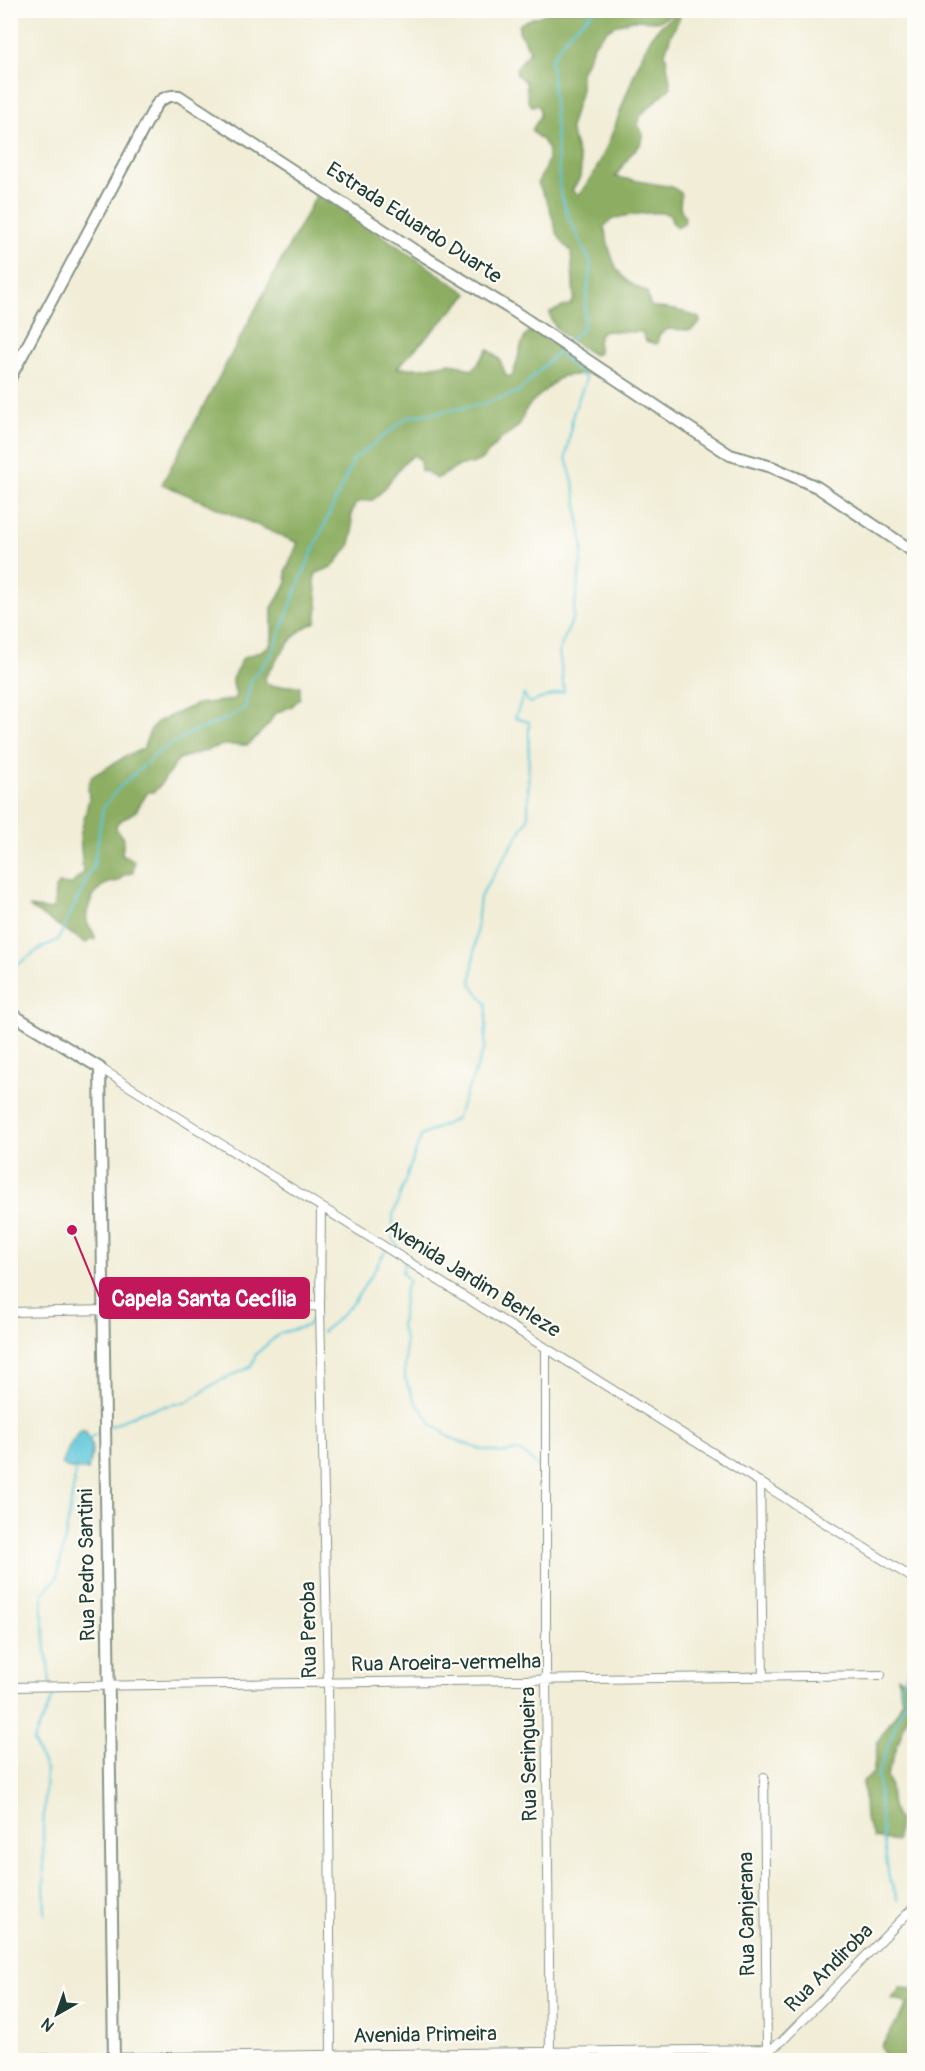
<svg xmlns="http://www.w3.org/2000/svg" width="925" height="2071" viewBox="0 0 925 2071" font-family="Pangolin,sans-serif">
<rect width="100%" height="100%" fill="#fdfcf7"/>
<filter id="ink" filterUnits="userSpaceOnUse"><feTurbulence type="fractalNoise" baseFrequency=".0167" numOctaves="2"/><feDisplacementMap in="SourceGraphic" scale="12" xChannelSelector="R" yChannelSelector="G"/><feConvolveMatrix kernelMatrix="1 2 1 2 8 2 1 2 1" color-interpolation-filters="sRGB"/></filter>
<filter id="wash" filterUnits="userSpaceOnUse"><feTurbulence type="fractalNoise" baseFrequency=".008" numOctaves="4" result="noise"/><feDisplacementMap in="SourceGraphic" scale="24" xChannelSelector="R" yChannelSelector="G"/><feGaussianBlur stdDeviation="1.35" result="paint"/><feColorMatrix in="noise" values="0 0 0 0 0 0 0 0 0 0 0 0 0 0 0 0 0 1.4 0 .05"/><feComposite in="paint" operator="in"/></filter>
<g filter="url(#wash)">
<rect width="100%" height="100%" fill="#f1edd7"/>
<path fill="#8dae62" stroke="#56764b" stroke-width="1.5" d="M552,10L677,11L660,21L632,20L619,24L607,30L595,43L581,73V90L570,128L581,165L580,178L572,190L578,196C607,163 620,106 638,65C643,54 647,42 655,32C660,25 669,20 676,14L680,17L671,35L665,53L671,87L641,115L638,125L643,134L640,145L631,154L615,177L672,187L681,193L680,207L685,218L684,224L678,227L672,222L670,215C659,210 622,215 611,220C611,221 604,226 604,227C612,259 613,279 647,292L650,305C657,310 661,307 669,309C680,310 690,314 699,318L700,323L691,330L667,329L659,335L657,344L646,341L642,332L605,331L600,333L598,342L599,353L594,355C579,345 550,332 550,312L571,304L574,299L571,251C553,236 556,224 548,204C545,196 540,190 538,182C544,170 553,157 545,144C542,138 535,137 532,130C537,121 544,115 538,105L532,106L528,101L526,82L517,75L516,69L530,51L519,31V25C527,18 542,17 552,10Z
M318,192L468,294L397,368H422L451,363L473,370L488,349L500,360L506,376H512C520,359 518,342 531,329L597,373L563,376L558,379L532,402L525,411L519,426L500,440L483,459L472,464L461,465L436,479L427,472L421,471L420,460L414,455L401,466L384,489L373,500L361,501L355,504L351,515L353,532L349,547L332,567L315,574V584L318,606L316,622C292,630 279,658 265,677L266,683L271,686H300V698L292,706L274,714L269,724L248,745H223L179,759L158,788L153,792H148L136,811L117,823L116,829L124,838L122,854L134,861L133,872L122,876L119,881C113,882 105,883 101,887C92,895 85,911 87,922C89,929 95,931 95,939H90L86,943L29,907L51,910L54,906L55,888L59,884L71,885L83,873L80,836L89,799L88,787L92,776C110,767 124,755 143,749L150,731L157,722L197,704L232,700L236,696L232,679L240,663L243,658L261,651L270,645L272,638V608L287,583L286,571L298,543L162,484Z
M898,1677L906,1681L910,1692L914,1697V1705L907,1717L887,1776C894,1793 887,1805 899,1821L897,1841L874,1838L865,1818L863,1781L873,1773L878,1741L898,1711L902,1701Z
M900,1988L914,1989V2012L911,2014L914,2020V2060H888L881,2047L908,2004L904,2001L892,1999Z
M597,2057H745L742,2060H598Z"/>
<path fill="#5dc6d9" stroke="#3e8286" stroke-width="1.5" d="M81,1431H85C94,1444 93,1456 88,1470L70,1469L62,1464C63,1456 75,1435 81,1431Z"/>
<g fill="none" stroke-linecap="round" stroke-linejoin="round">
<path stroke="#5dc6d9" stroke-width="2" d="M568,342L583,328L591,263L569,219L560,191L551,59L569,33L595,10
M10,970L41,948L58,940L94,864L103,808L117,790L156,754L188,734L226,719L245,708L251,680L272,654L303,573L354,459L408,417L480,405L518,392L562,348
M400,1252L393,1237V1215L421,1136L456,1119L485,1047L487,1004L471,984L480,897L528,819L529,722L515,718L524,694L529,703L564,691L559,651L573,618L583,548L574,485L566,458L573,414L586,379L558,352
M404,1263L402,1273L409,1280L405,1290L401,1327L405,1339V1379L414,1399L433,1425L451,1438L479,1449L502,1453L518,1451L528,1456L544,1474
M322,1332C355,1307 365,1285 386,1250
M109,1427L143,1411L189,1401L217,1382L251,1367L256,1354L280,1333L307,1326L315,1315L317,1317
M88,1439L102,1431
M50,1684L42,1611L43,1593L57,1578L66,1534L76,1470
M898,1900L889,1878L881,1823L878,1775L899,1715L906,1701L900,1686L914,1661
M45,1915L43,1832L46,1770L33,1741L53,1697L51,1690
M903,2060L914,2053"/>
</g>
</g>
<g filter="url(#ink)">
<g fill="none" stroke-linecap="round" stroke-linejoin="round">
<g stroke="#889586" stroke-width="10">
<path id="street" d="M100,1068L914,1579
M321,1207L320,1306L328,1683L331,2054
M10,1312L320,1306
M546,1348V1680L550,2052
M760,1482L763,1677
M10,1687L881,1675
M764,1777L767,2050
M10,2059L771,2049L782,2041L914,1907"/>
</g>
<g stroke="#889586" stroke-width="14">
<path id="secondary" d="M10,378L155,107C161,98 168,95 179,96L414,250L512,310L730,455L772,467L817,487L914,552
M10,1013L100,1068L114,2060"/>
</g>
<use href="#street" stroke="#fff" stroke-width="8"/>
<use href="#secondary" stroke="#fff" stroke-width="10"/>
</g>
</g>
<g text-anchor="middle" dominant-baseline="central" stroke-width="4.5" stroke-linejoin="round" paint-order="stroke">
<g font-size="21" fill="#1f3d34" stroke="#fdfcf7">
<text transform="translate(414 223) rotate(33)">Estrada Eduardo Duarte</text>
<text transform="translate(473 1279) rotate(32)">Avenida Jardim Berleze</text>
<text transform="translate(87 1565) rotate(-91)">Rua Pedro Santini</text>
<text transform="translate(309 1630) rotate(-91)">Rua Peroba</text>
<text transform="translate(446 1663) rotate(-1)">Rua Aroeira-vermelha</text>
<text transform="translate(529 1754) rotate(-91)">Rua Seringueira</text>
<text transform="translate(747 1914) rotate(-91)">Rua Canjerana</text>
<text transform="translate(829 1968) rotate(-45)">Rua Andiroba</text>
<text transform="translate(425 2035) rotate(-1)">Avenida Primeira</text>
</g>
</g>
<path fill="none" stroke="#c2185b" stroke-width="2" d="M72 1230L100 1298"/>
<circle fill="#c2185b" stroke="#fdfcf7" stroke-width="2" cx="72" cy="1230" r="6"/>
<rect fill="#c2185b" stroke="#c2185b" stroke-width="2" x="100" y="1278" width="209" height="40" rx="6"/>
<g font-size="22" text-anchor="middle" font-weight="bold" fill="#fff">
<text x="204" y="1306">Capela Santa Cecília</text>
</g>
<rect width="925" height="2071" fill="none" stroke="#fdfcf7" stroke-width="36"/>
<g transform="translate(57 2014) rotate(220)" stroke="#fdfcf7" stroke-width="4.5" paint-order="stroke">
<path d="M0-4.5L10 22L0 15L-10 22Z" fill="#1f3d34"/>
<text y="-9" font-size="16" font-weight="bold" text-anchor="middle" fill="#1f3d34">N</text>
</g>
</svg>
